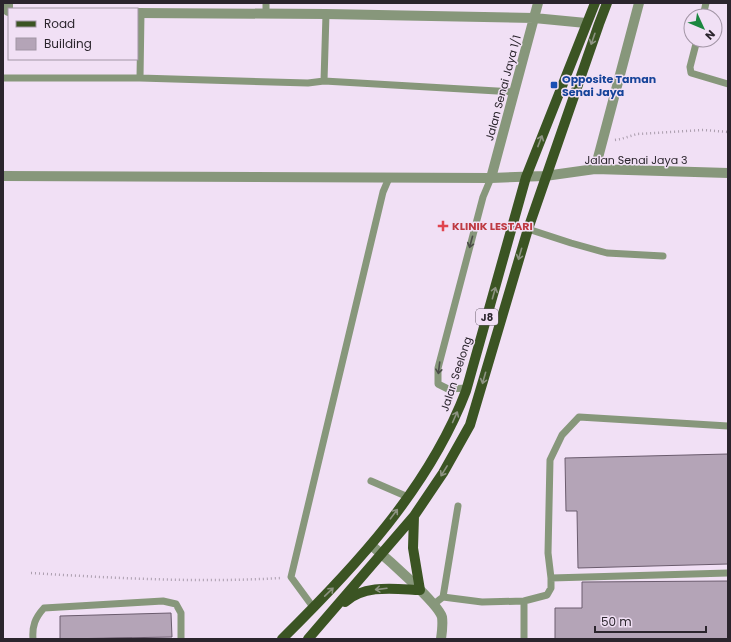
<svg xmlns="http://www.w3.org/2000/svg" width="731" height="642" viewBox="0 0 731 642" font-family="Poppins,sans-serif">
<rect width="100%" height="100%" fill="#f1e0f5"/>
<path fill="#b4a4b7" stroke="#6b5c6e" d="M728,454V564L578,568L577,511H566L565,458Z
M728,581V639H555V608H582V582Z
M171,613L172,637L60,639V616Z
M132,638V639H76Z"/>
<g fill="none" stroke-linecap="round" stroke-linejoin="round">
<path stroke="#aa9dad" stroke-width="2.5" stroke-dasharray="1 3" stroke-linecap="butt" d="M615,140L621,139L637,134L704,130L728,132
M31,573C114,578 198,583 281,578"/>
<path stroke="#87977b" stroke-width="7" d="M266,14V3
M703,16L706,3
M697,40L690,67L691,73L728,84
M3,78H140L308,83L324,81L515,92
M140,78L141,13
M324,81L326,14
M528,229L571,243L607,253L663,256
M467,388L448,389L438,384V368L483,197L491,178
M371,481L408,497
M551,578L728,573
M443,597L482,602L524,601L547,595L551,588V578L548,553L550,460L562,435L579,417L728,426
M434,604L443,597L458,506
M313,607L291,577L383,192L389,178
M33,639C32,626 35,618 44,608L163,601L176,604L181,613V639
M524,639V601"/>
<path stroke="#87977b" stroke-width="10" d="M8,3V11
M137,13L326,14L534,18L586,23
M595,169L639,3
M3,176L491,178L545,176L595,169L728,173
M491,178L538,3
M371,545C384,556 438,603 442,617C443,624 442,632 441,639"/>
<path stroke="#3b5423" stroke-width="10" d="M345,602C365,584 395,589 420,590L413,548L414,516
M282,639C355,567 429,488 466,391L526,177L595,3
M308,639L414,516L443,473L470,425L528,229L599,24L607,3"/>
</g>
<defs><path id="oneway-shaft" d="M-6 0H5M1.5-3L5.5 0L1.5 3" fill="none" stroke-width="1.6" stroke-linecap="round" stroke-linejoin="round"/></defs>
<g stroke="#8d9382">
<use href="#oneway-shaft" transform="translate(593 39) rotate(109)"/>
<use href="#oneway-shaft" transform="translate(540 141) rotate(-69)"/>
<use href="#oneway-shaft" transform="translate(520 254) rotate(106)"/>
<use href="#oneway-shaft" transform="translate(494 293) rotate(-74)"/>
<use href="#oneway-shaft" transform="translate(484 378) rotate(106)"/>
<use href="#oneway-shaft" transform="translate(455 417) rotate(-66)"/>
<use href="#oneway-shaft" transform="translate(444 471) rotate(122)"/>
<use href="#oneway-shaft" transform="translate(394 514) rotate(-53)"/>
<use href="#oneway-shaft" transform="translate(381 589) rotate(173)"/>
<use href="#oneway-shaft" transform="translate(329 592) rotate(-44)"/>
</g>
<g stroke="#4b4d48">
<use href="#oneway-shaft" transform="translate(471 242) rotate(105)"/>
<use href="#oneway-shaft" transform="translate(439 368) rotate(97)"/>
</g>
<rect fill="#1a4fb4" stroke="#f1e0f5" stroke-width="1.5" x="550" y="81" width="8" height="8" rx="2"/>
<path fill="#e0444e" stroke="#f1e0f5" stroke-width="1.5" d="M441 220h4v4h4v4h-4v4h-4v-4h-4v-4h4z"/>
<g text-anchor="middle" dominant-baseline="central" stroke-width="3" stroke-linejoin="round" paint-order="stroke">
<rect fill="#f1e0f5" stroke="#665d69" stroke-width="1" x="476" y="309" width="22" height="16" rx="3"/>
<g font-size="10" font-weight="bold" fill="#2b252d">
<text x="487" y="317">J8</text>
</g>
<g font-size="11" font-weight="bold" fill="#164399" stroke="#f1e0f5" text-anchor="start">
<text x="562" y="79">Opposite Taman<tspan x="562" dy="13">Senai Jaya</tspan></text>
</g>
<g font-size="11" fill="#2b252d" stroke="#f1e0f5">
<text transform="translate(503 88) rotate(-75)">Jalan Senai Jaya 1/1</text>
<text x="636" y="160">Jalan Senai Jaya 3</text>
<text transform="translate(456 374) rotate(-72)">Jalan Seelong</text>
</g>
<g font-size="11" font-weight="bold" fill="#be3a42" stroke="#f1e0f5" text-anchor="start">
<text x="452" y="226">KLINIK LESTARI</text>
</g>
</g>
<rect width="731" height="642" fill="none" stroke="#2b252d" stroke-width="8"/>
<rect x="8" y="8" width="130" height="52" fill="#f1e0f5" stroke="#a295a5"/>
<rect x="16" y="21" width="20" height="6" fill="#3b5423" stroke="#a295a5"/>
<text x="44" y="28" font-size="12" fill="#2b252d">Road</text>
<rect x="16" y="38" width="20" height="12" fill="#b4a4b7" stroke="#a295a5"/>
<text x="44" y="48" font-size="12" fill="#2b252d">Building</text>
<g transform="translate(703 28) rotate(134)"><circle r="19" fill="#f1e0f5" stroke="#a295a5"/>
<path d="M0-3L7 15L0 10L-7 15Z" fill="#1b873f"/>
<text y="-6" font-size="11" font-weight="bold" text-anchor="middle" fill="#2b252d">N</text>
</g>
<path d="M595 626v6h111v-6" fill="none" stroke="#2b252d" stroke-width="2"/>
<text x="601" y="626" font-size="12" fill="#2b252d" stroke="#f1e0f5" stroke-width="3" paint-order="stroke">50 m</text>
</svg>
